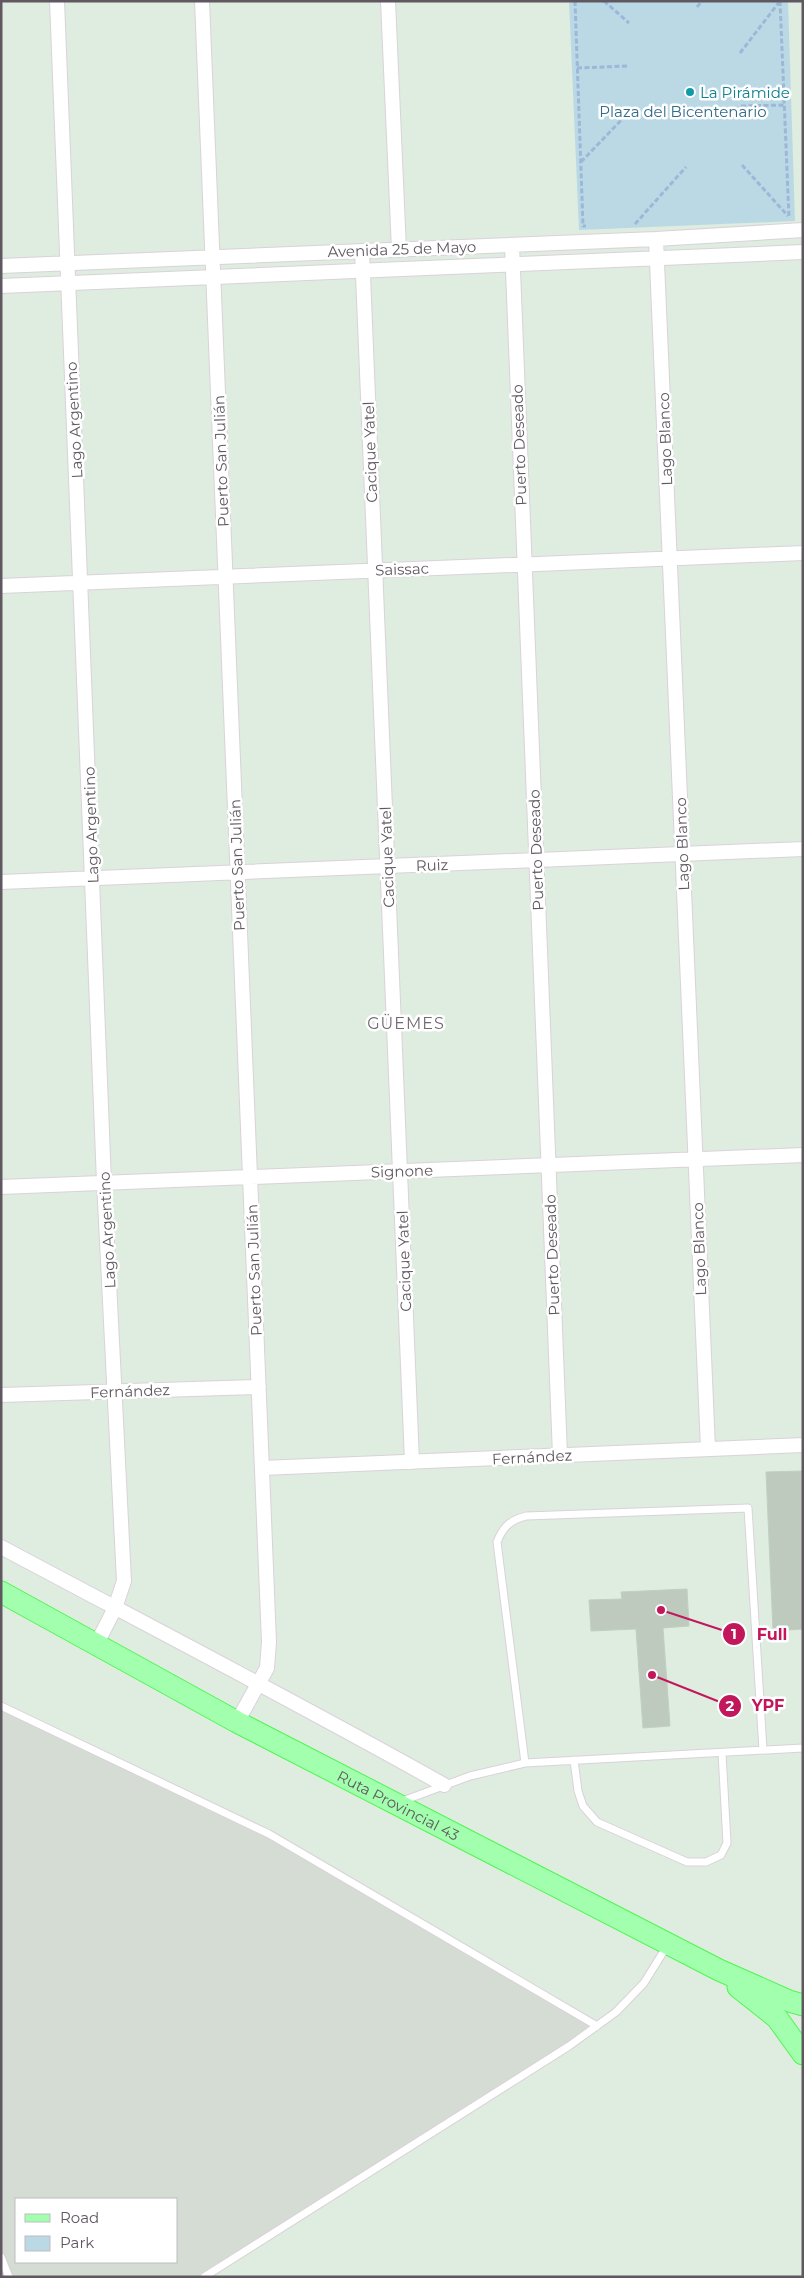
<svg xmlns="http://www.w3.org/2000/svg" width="804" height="2278" viewBox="0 0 804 2278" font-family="Montserrat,sans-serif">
<rect width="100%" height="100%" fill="#dfece0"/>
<path fill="#d4dcd4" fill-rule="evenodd" d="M1,1706L269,1834L597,2026L204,2277H1ZM16,2199H176V2262H16Z"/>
<path fill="#bad9e5" d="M569,1H788L795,221L579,230Z"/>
<path fill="#becabe" stroke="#bed1be" d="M803,1471V1629L773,1631L766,1472Z
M687,1589L689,1626L663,1628L670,1726L643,1728L636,1629L591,1631L589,1600L622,1599L621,1592Z"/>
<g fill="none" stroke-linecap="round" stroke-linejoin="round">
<g stroke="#dad2da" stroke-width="9">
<path id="lane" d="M1,1706L269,1834L597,2026
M574,1760L578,1791L583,1806L597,1822L687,1862H706L721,1855L727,1843L722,1753
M525,1763L497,1542C503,1527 510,1520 526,1516L748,1508L763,1750
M400,1802L470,1776L525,1763L803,1748
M1,2257L9,2277
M204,2277L569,2046L616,2012L644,1983L667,1946"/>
</g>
<g stroke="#dad2da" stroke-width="16">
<path id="street" d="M57,1L104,1182L124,1581L115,1608L97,1643
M202,1L269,1642L267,1668L237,1722
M388,1L399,250
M656,239L708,1449
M512,245L560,1455
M362,251L412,1462
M1,266L656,239L803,230
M1,286L803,252
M1,586L803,553
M1,882L803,849
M1,1187L803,1155
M1,1395L259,1387
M262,1468L803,1445
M1,1547C149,1626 298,1703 444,1785"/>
</g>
<g stroke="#4ff651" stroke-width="23">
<g id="primary">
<path id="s1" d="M1,1592L237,1722L719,1970L789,2001L803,2005"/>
<path d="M738,1987L777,2018L803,2054"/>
</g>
</g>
<path stroke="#9db7d8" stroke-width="3" stroke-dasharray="5 2.5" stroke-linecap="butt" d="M575,1L583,226H586
M604,1L629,23
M780,1L789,218
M697,7L702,1
M740,53L780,1
M577,68L629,66
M741,106L785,105
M581,162L628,113
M742,165L788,216
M635,224L686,167"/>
<use href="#lane" stroke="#fff" stroke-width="7"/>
<use href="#street" stroke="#fff" stroke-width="14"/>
<use href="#primary" stroke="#a2ffae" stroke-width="21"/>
</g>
<circle fill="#0f9aa8" stroke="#fff" stroke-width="2" cx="690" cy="92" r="5"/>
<g text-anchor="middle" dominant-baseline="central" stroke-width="5" stroke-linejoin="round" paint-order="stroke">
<g font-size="15" fill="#0d838f" stroke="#fff" text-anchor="start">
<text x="700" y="92">La Pirámide</text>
</g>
<g font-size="15" fill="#326a87" stroke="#fff">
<text x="683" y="111">Plaza del Bicentenario</text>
</g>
<g font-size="15" fill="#605861" stroke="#fff">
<text transform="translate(402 249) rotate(-2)">Avenida 25 de Mayo</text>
<text transform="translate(74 420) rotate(-93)">Lago Argentino</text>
<text transform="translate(665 439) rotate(-92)">Lago Blanco</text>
<text transform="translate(519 445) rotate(-92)">Puerto Deseado</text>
<text transform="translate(370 452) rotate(-92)">Cacique Yatel</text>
<text transform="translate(221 461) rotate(-92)">Puerto San Julián</text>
<text transform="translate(402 569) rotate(-2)">Saissac</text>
<text transform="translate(91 825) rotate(-92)">Lago Argentino</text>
<text transform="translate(682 844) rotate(-92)">Lago Blanco</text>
<text transform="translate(536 850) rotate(-92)">Puerto Deseado</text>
<text transform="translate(387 857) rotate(-92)">Cacique Yatel</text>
<text transform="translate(237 865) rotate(-92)">Puerto San Julián</text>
<text transform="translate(432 865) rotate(-2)">Ruiz</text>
<text transform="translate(402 1171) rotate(-2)">Signone</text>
<text transform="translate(107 1230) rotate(-93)">Lago Argentino</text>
<text transform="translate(699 1249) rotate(-92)">Lago Blanco</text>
<text transform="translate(552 1255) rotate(-92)">Puerto Deseado</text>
<text transform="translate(404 1261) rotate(-92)">Cacique Yatel</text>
<text transform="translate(254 1270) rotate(-92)">Puerto San Julián</text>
<text transform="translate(130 1391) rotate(-2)">Fernández</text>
<text transform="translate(532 1457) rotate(-3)">Fernández</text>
<text stroke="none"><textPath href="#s1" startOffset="451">Ruta Provincial 43</textPath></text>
</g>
<g font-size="16" letter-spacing="1" fill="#716973" stroke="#fff">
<text x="406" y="1023">GÜEMES</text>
</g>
</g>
<path fill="none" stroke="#c2185b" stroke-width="2" d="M661 1610L734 1634M652 1675L730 1706"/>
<g fill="#c2185b" stroke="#fff" stroke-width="2">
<circle cx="661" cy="1610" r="5"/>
<circle cx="652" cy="1675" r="5"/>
<circle cx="734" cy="1634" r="12"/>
<circle cx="730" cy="1706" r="12"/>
</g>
<g font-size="15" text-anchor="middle" font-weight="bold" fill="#fff">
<text x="734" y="1639">1</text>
<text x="730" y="1711">2</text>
</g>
<g font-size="16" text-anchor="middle" font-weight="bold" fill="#c2185b" stroke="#fff" stroke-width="5" stroke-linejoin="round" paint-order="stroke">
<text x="772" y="1640">Full</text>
<text x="768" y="1711">YPF</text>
</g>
<rect width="804" height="2278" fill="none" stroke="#605861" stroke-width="5"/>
<rect x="15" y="2198" width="162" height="65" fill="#ffffff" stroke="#bfbcc0"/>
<rect x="25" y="2214" width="25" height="8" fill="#a2ffae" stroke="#bfbcc0"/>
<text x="60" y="2223" font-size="15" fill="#605861">Road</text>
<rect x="25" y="2236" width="25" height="15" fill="#bad9e5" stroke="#bfbcc0"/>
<text x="60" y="2248" font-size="15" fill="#605861">Park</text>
</svg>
